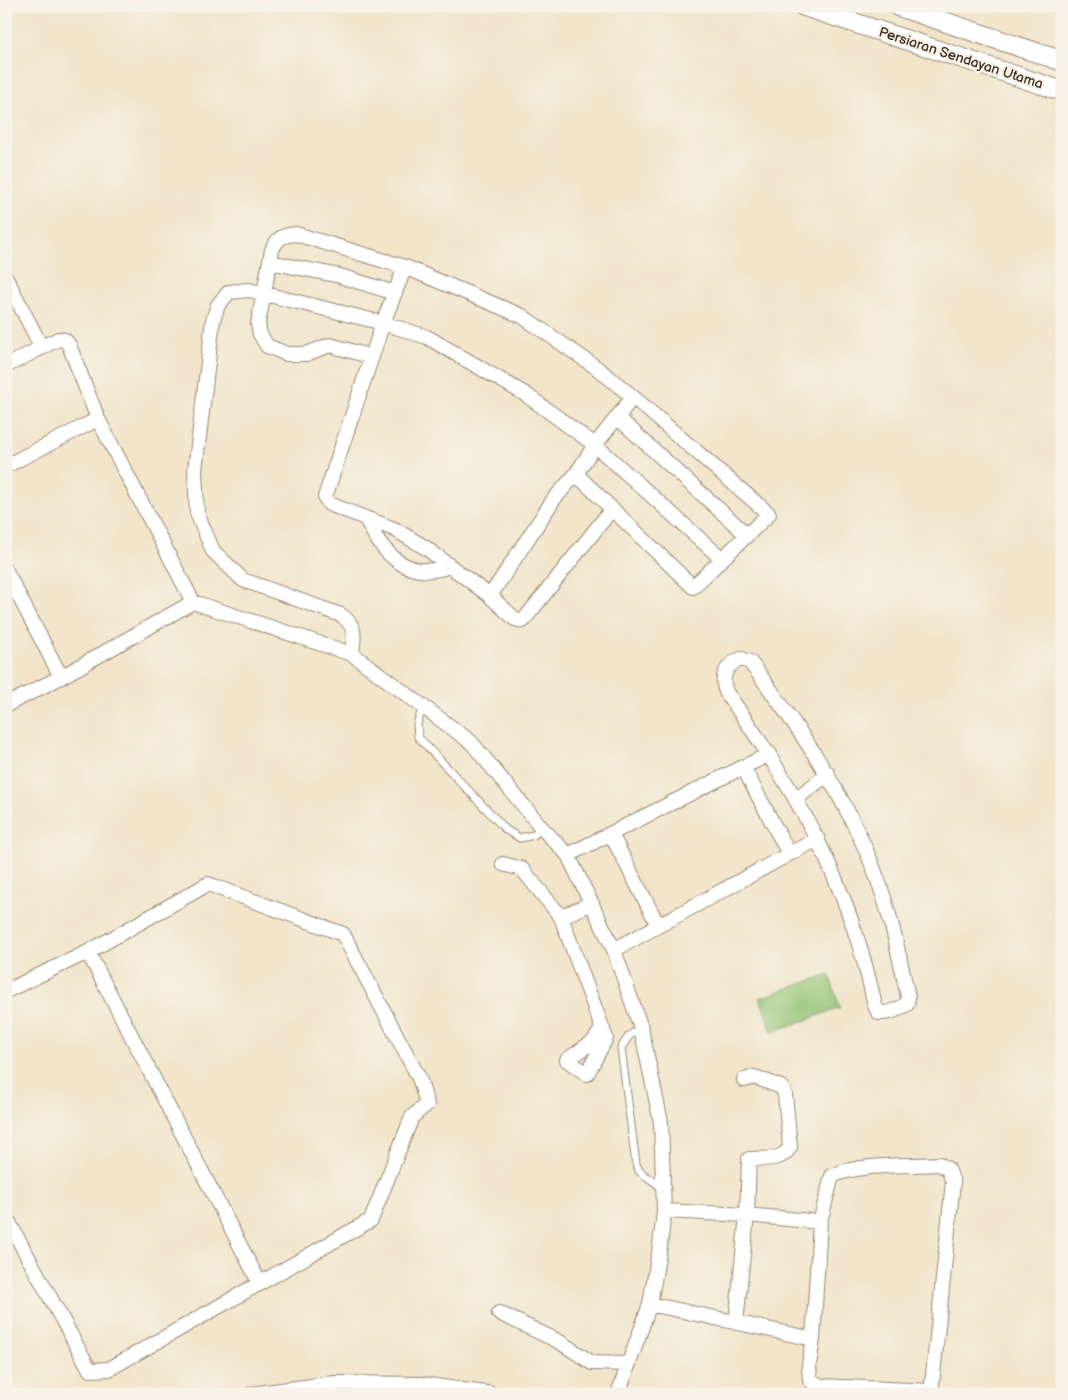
<svg xmlns="http://www.w3.org/2000/svg" width="1068" height="1400" viewBox="0 0 1068 1400" font-family="'Balsamiq Sans',sans-serif">
<rect width="100%" height="100%" fill="#f7f3e8"/>
<filter id="ink" filterUnits="userSpaceOnUse"><feTurbulence type="fractalNoise" baseFrequency=".02" numOctaves="2"/><feDisplacementMap in="SourceGraphic" scale="10" xChannelSelector="R" yChannelSelector="G"/><feConvolveMatrix kernelMatrix="1 2 1 2 8 2 1 2 1" color-interpolation-filters="sRGB"/></filter>
<filter id="wash" filterUnits="userSpaceOnUse"><feTurbulence type="fractalNoise" baseFrequency=".0096" numOctaves="4" result="noise"/><feDisplacementMap in="SourceGraphic" scale="20" xChannelSelector="R" yChannelSelector="G"/><feGaussianBlur stdDeviation="1.12" result="paint"/><feColorMatrix in="noise" values="0 0 0 0 0 0 0 0 0 0 0 0 0 0 0 0 0 1.4 0 .05"/><feComposite in="paint" operator="in"/></filter>
<g filter="url(#wash)">
<rect width="100%" height="100%" fill="#f1e4c9"/>
<path fill="#92c272" stroke="#667648" d="M829,974L840,1008L772,1032L760,998Z"/>
</g>
<g filter="url(#ink)">
<g fill="none" stroke-linecap="round" stroke-linejoin="round">
<g stroke="#968774" stroke-width="9">
<path id="lane" d="M423,707L417,724L418,737L506,830L520,838L534,835L541,827
M641,1028L629,1036L621,1048L636,1164L640,1172L663,1188"/>
</g>
<g stroke="#968774" stroke-width="16">
<path id="street" d="M270,262L340,276L395,293
M405,267L383,323L325,497L329,504L394,529L426,548L490,596L515,619L523,621L612,509
M6,278L42,348
M372,357L330,345L306,354H287L267,346L260,334L258,324L272,250C277,238 283,235 296,234L405,267L522,316L597,368L633,397L595,445L576,474L554,499L490,596
M6,363L8,365L58,339L65,340L69,345L98,419L193,602
M617,417L747,535
M6,466L98,419
M576,474L693,587L769,514L633,397
M366,518C381,553 408,582 449,566
M6,571L61,677
M352,654C354,637 357,626 341,615L243,580L213,551L197,513L195,470L213,320L218,305L229,292L249,290L383,323L427,337L525,394L595,445L722,559
M741,659L750,662C799,728 847,797 876,875C891,914 899,956 908,997L907,1004C899,1009 889,1014 879,1013L875,1006C849,883 798,793 726,692C720,677 726,664 741,659Z
M6,705L61,677L193,602L352,654L471,742L541,827L568,855L614,950L641,1028L661,1122L664,1211L660,1246L650,1304L618,1394
M743,767L770,754
M797,798L828,774
M611,834L658,925
M789,854L818,839
M568,855L743,767L789,854L614,950
M503,864L522,869L561,917L592,903
M561,917L606,1038L587,1074L567,1060L594,1041L602,1029
M88,952L260,1284
M6,991L88,952L208,884L343,934L419,1078L427,1104L412,1117L371,1220L109,1369L90,1370L6,1217
M664,1211L747,1215L820,1222
M650,1304L813,1339L820,1222L832,1176C860,1163 907,1166 939,1164L948,1169L953,1182L931,1394
M499,1313L560,1342L592,1363L628,1364
M736,1323L747,1215L749,1159C764,1158 782,1162 790,1147L785,1094L781,1087L755,1077L744,1080
M813,1339L809,1365L810,1380L821,1386L931,1391
M251,1394L334,1383L421,1384L492,1394"/>
</g>
<g stroke="#968774" stroke-width="21">
<path id="secondary" d="M803,6L1062,91
M897,6L1062,61"/>
</g>
<use href="#lane" stroke="#fff" stroke-width="7"/>
<use href="#street" stroke="#fff" stroke-width="14"/>
<use href="#secondary" stroke="#fff" stroke-width="19"/>
</g>
</g>
<g text-anchor="middle" dominant-baseline="central" stroke-width="5" stroke-linejoin="round" paint-order="stroke">
<g font-size="14" fill="#3b2a1e" stroke="#f7f3e8">
<text transform="translate(961 58) rotate(18)">Persiaran Sendayan Utama</text>
</g>
</g>
<rect width="1068" height="1400" fill="none" stroke="#f7f3e8" stroke-width="25"/>
</svg>
